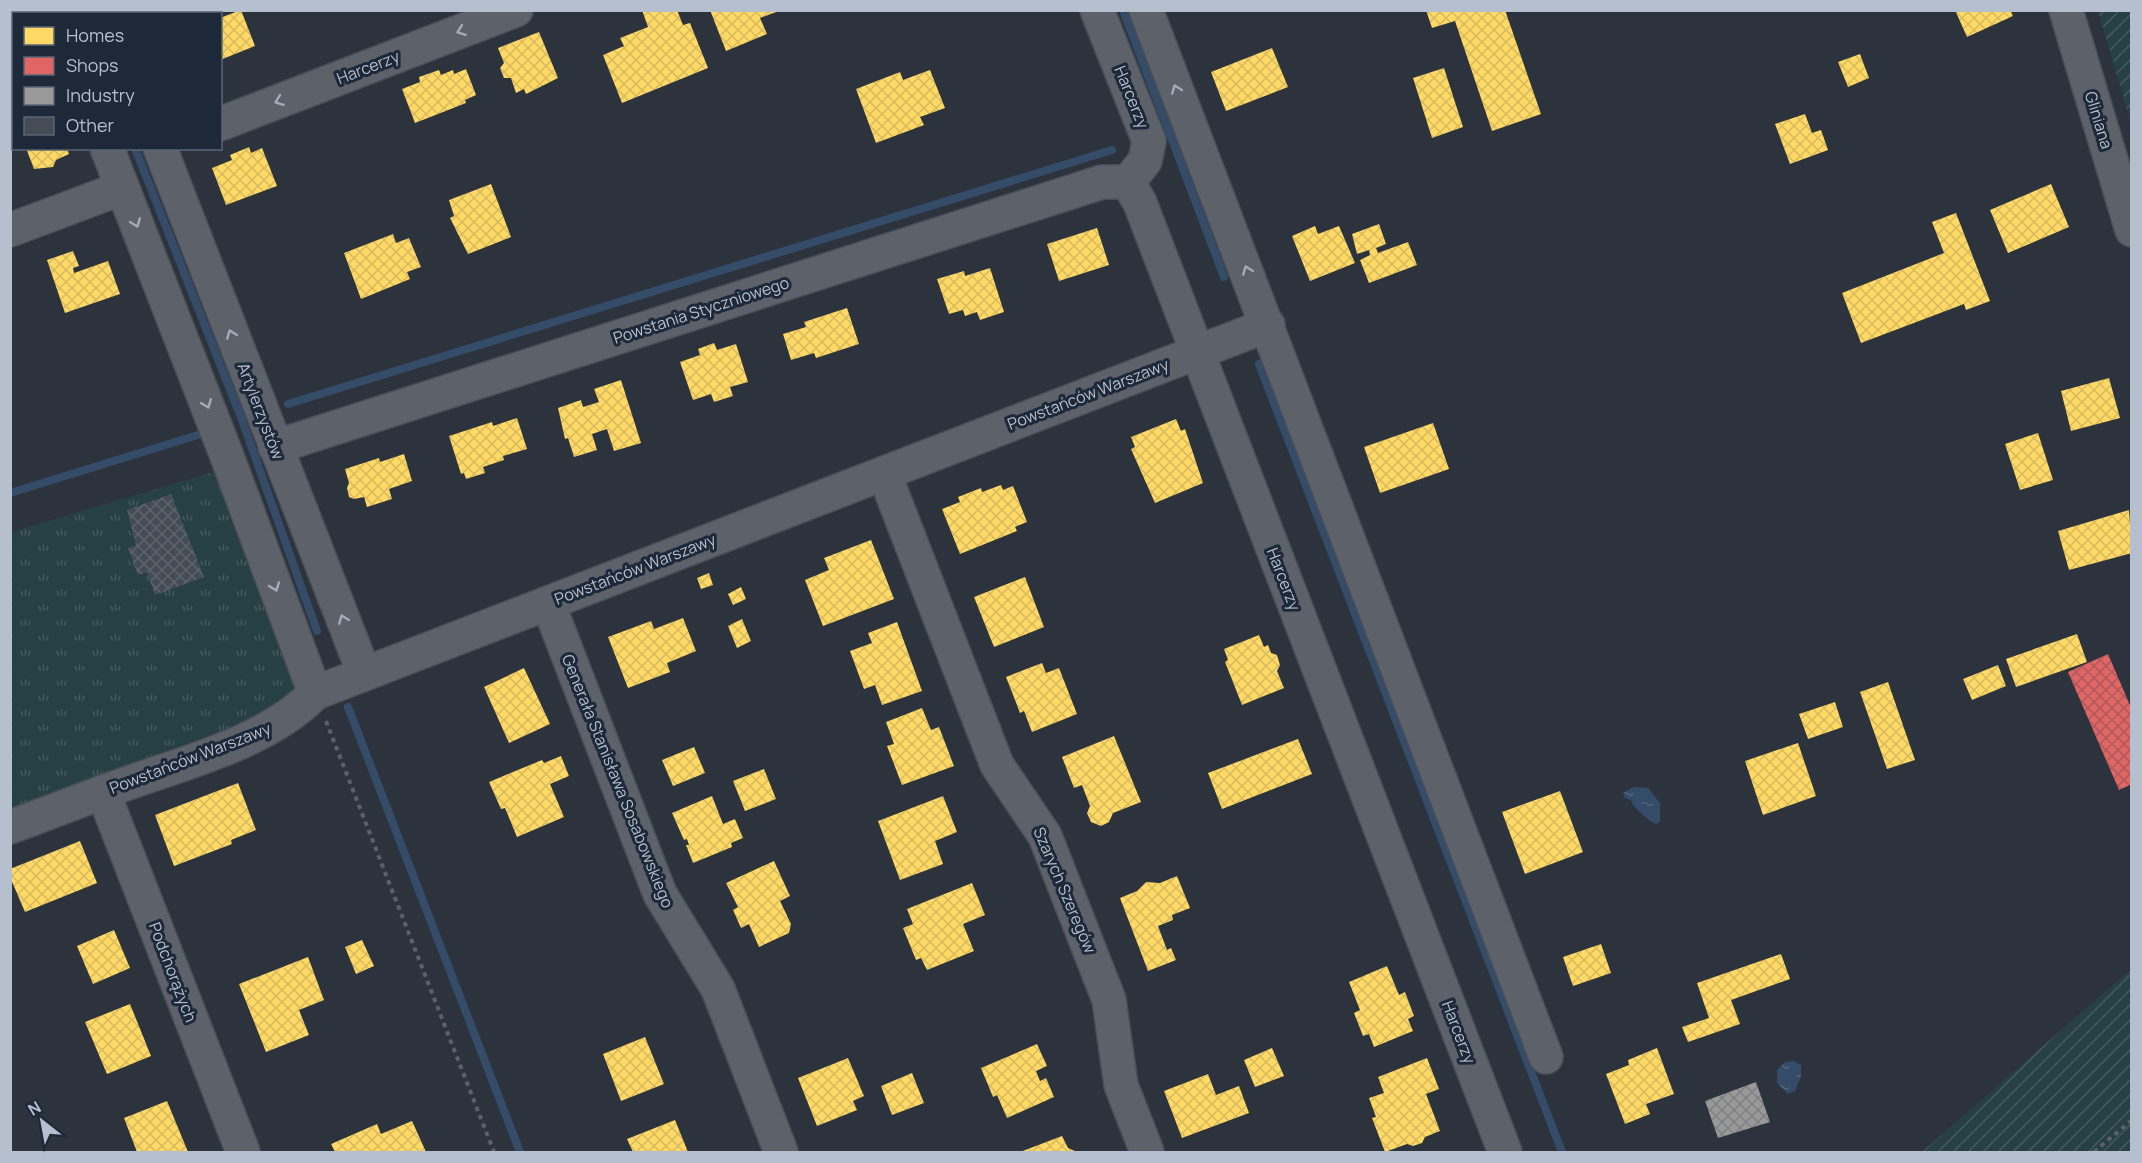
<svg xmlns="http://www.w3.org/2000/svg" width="2142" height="1163" viewBox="0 0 2142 1163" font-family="Manrope,sans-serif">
<defs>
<pattern id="grass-tufts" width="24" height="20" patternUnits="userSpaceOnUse" patternTransform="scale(1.5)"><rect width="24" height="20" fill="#274044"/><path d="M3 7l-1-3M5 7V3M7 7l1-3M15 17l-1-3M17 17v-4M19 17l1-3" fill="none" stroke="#445a5e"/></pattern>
<pattern id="garden-furrows" width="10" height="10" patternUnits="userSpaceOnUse" patternTransform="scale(1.5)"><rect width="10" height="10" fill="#274044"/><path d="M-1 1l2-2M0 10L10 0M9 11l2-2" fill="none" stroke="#445a5e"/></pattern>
<pattern id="water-ripples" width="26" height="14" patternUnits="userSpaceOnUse" patternTransform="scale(1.5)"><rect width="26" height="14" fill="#354c69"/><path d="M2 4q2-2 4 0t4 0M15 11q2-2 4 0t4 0" fill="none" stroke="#50647d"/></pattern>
<pattern id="homes-cross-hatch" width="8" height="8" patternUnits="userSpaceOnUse" patternTransform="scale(1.5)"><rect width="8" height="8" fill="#ffd966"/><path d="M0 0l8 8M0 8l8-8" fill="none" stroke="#d7b95e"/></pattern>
<pattern id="shops-cross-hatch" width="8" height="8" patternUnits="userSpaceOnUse" patternTransform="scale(1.5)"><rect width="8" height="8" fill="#e06666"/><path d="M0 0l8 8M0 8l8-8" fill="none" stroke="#ad585a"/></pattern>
<pattern id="industry-cross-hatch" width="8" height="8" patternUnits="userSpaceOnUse" patternTransform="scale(1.5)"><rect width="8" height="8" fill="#999"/><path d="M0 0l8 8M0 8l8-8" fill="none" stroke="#808182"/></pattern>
<pattern id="building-cross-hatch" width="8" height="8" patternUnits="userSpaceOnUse" patternTransform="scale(1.5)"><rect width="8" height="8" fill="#464c55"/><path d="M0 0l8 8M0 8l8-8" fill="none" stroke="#5e646c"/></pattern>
</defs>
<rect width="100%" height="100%" fill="#2c333d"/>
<path fill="url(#grass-tufts)" d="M227,468L303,713L11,810V532Z"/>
<path fill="url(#garden-furrows)" d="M2098,11H2131V122Z
M2131,969V1152H1922Z"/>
<path fill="url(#water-ripples)" d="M1634,787L1648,788L1660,803V822L1656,824C1648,820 1633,808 1631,800L1625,798L1623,793Z
M1794,1061L1801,1065V1076L1795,1091L1788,1094L1777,1083V1070L1785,1062Z"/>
<path fill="url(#homes-cross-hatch)" d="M146,10H176L178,14H148Z
M241,10L255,46L220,60V18Z
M642,10H677L683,25L690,23L708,68L622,103L603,55L624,46L620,38L648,27Z
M710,10H779V11L760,18L767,34L726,51Z
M1426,10H1505L1541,114L1492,131L1455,21L1432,28Z
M1955,10H2010L2013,16L1967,37Z
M11,24L14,31V87L10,88Z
M539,32L558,78L526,94L524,89L516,93L511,78H504L500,68L504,63L498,48Z
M1272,48L1288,87L1226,111L1211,72Z
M1860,54L1869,78L1848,87L1838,62Z
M1444,68L1463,127L1432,138L1413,78Z
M466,69L476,95L465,100L466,103L415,123L402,89L420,82L419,77L439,70L441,75L453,70L454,74Z
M930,70L945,108L920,117L924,125L876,143L856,89L900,72L903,80Z
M1805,114L1812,133L1821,130L1828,150L1790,164L1775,124Z
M249,147L251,153L262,148L277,186L226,205L212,168L232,160L230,155Z
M26,148H67L69,154L56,160L53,167L34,169Z
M491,184L511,237L468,254L450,218L454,216L449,200Z
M2051,184L2069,227L2008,253L1990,210Z
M1956,213L1990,301L1966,310L1964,304L1861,343L1842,293L1944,253L1932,222Z
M1379,224L1386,244L1376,248L1378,253L1408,242L1417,265L1369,283L1360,260L1370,255L1369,250L1357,254L1352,234Z
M1315,226L1318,234L1339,226L1355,263L1310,281L1292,236Z
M1097,228L1109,265L1059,281L1047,244Z
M393,234L396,243L409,238L421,267L407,272L410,279L361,299L344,253Z
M73,251L79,266L73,268L74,273L108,261L120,294L65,313L47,260Z
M990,268L1004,312L980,320L977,312L965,316L963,310L949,314L937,279L964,271L965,276Z
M847,308L859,344L816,358L814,353L791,360L783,334L806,327L804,322Z
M714,343L717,350L736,344L748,382L730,387L733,396L714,402L711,394L693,400L680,362L700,355L698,349Z
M2109,378L2120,418L2071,431L2061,391Z
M621,380L641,443L614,451L607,429L592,434L597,450L574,457L568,438L565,439L558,408L581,400L583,407L599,402L594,389Z
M517,418L527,449L503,456L504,460L483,467L485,473L466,479L464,473L461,474L449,436L492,422L493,426Z
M1176,419L1181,431L1185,429L1203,483L1155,503L1131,449L1135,447L1131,437Z
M1433,423L1449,469L1380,493L1364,447Z
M2038,433L2053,480L2020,490L2005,444Z
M404,454L412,481L389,489L392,499L367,507L364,497L354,499L349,497L347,488L349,483L345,469L379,458L380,462Z
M1001,485L1003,490L1013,486L1027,522L1015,527L1017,531L960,554L942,509L960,502L958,497L981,488L982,492Z
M2129,510L2132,553L2069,570L2058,531Z
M871,540L894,599L823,626L805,580L829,570L824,558Z
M709,573L713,585L701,589L697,578Z
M1025,577L1044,627L994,647L974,597Z
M741,587L746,599L733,605L728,594Z
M683,618L696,651L667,663L670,672L628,688L608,637L651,621L654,629Z
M742,619L751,641L737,648L728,626Z
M897,622L922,691L882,705L875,685L864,689L850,651L872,643L868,633Z
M2077,634L2087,662L2016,687L2006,659Z
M1259,635L1264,647L1268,645L1271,653L1277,655L1280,665L1277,671L1284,688L1242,705L1225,662L1228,660L1224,649Z
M1042,663L1046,673L1059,668L1077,714L1032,732L1024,711L1020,713L1006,677Z
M1998,665L2006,686L1972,700L1963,679Z
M524,668L550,724L509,743L484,687Z
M1888,682L1915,760L1887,769L1860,692Z
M1835,702L1843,727L1808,739L1799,714Z
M922,708L931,730L939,727L954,766L902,785L887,746L894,744L886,722Z
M1114,736L1141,802L1113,813L1109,822L1101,826L1091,822L1087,813L1090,806L1082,785L1074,788L1062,757Z
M1298,739L1312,774L1222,809L1208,773Z
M1798,743L1816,796L1763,815L1745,761Z
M694,747L705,773L673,786L662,760Z
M561,756L569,776L550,784L564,817L517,837L505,808L501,809L489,782L542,760L544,763Z
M764,769L776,799L745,811L733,781Z
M238,783L256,830L231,840L232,844L174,866L155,815Z
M1560,791L1583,852L1525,874L1502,812Z
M712,796L723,824L735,819L743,838L731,843L732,847L693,863L686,845H689L687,839L684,840L672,813Z
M943,796L957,832L935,841L943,864L900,880L878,821Z
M80,841L97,883L25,912L10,877V869Z
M774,861L790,896L780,901L791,924L789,933L759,947L749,924L741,928L733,910L738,907L726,883Z
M1177,876L1190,908L1172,915L1173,920L1158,926L1167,950L1171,948L1176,960L1148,971L1120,898L1137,891L1146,882L1160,883Z
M972,883L985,915L963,924L974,951L927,970L921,958L916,960L903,928L913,924L907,909Z
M114,930L130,968L93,984L77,946Z
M362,940L374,966L356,974L345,947Z
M1601,944L1611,973L1573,986L1563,957Z
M1781,954L1790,979L1731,1000L1740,1024L1688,1042L1682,1027L1709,1018L1697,983Z
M308,957L324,1000L299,1010L309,1035L266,1052L239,984Z
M1387,966L1399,995L1405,992L1414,1016L1408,1019L1413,1031L1374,1047L1369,1034L1363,1036L1354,1013L1360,1010L1349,982Z
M130,1004L151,1056L107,1074L85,1022Z
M645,1037L664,1084L621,1101L603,1054Z
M1037,1044L1047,1066L1036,1071L1040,1081L1046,1078L1054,1097L1007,1118L997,1095L993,1097L981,1068Z
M1272,1048L1284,1076L1255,1087L1244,1060Z
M1657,1048L1674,1094L1646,1104L1650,1114L1625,1124L1606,1074L1629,1065L1628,1060Z
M848,1058L864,1096L853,1101L857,1110L817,1126L798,1078Z
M1427,1058L1439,1089L1426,1094L1440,1131L1425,1137L1422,1143L1413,1146L1407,1144L1385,1152L1372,1118L1376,1117L1369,1098L1384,1093L1378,1077Z
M912,1073L924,1103L892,1115L881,1086Z
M1208,1074L1216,1095L1239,1086L1249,1113L1182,1138L1164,1091Z
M167,1101L188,1152H137L124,1118Z
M675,1120L688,1152H633L627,1139Z
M412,1121L426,1152H335L331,1144L377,1124L381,1134Z
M1062,1136L1068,1148L1077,1152H1020Z"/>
<path fill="url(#shops-cross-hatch)" d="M2108,654L2132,710V784L2119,790L2068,672Z"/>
<path fill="url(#industry-cross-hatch)" d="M1756,1082L1770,1122L1718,1138L1705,1101Z"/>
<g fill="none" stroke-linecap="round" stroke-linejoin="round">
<path stroke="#354c69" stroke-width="8" d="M81,10L82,14
M1123,10L1224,277
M135,148L242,420L317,631
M1259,364L1562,1152
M288,404L1112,150
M10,493L198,435
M348,707L520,1152"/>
</g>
<path fill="url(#building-cross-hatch)" d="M171,494L204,577L155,595L147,572L138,575L128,548L136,545L127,510Z"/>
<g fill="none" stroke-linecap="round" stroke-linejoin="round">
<g stroke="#4a4f57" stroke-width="36">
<path id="minor" d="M54,10L55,14
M107,10L108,14
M1097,10L1149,141L1145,161L1128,182
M1146,10L1546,1057
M2066,10L2132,230
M220,124L516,10
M107,148L228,459L315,693
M160,148L364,673
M1128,182L1140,203L1505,1152
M10,230L122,188
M275,447L1102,182H1128
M884,473L997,765L1045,836L1109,1000L1121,1085L1147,1152
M548,603L660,894L718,989L781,1152
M103,792L243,1152
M10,827C51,812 91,796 131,782C191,761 270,740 315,693L1268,325"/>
</g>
<path stroke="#5a6167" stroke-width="4" stroke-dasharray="4.5 4.5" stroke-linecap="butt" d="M326,721L494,1152
M2094,1152L2132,1120"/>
<use href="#minor" stroke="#5d626a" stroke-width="33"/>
</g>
<defs><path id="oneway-chevron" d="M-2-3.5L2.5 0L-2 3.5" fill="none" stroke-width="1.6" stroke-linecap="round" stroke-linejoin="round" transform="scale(1.5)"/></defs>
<g stroke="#a4acb9">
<use href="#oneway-chevron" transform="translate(461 31) rotate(159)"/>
<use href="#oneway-chevron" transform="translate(1176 89) rotate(-111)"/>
<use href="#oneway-chevron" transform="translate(279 101) rotate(159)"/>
<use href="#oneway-chevron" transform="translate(136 223) rotate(69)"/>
<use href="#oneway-chevron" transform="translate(1247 270) rotate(-111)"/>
<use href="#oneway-chevron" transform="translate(231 334) rotate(-111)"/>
<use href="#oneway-chevron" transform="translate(207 404) rotate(69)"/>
<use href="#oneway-chevron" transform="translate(275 587) rotate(70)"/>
<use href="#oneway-chevron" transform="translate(343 619) rotate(-111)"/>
</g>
<g text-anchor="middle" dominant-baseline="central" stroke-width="6" stroke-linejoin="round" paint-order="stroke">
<g font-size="16" fill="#b6bfcd" stroke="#1d2939">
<text transform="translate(368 67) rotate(-21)">Harcerzy</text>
<text transform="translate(1132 97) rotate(68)">Harcerzy</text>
<text transform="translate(2099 120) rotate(73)">Gliniana</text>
<text transform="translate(701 310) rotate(-18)">Powstania Styczniowego</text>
<text transform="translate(1088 394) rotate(-21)">Powstańców Warszawy</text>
<text transform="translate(261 411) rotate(69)">Artylerzystów</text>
<text transform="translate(635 569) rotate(-21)">Powstańców Warszawy</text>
<text transform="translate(1284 579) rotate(69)">Harcerzy</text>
<text transform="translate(190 758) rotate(-21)">Powstańców Warszawy</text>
<text transform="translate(618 781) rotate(68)">Generała Stanisława Sosabowskiego</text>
<text transform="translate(1065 890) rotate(67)">Szarych Szeregów</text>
<text transform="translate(173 972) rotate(69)">Podchorążych</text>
<text transform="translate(1459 1032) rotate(69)">Harcerzy</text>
</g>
</g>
<rect width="2142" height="1163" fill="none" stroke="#b6bfcd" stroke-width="24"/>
<rect x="12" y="12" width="210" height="138" fill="#1d2939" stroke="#5a6574" stroke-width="1.5"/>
<rect x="24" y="27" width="30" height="18" fill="#ffd966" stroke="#5a6574" stroke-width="1.5"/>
<text x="66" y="42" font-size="18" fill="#b6bfcd">Homes</text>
<rect x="24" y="57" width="30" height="18" fill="#e06666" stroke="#5a6574" stroke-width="1.5"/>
<text x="66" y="72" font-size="18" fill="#b6bfcd">Shops</text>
<rect x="24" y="87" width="30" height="18" fill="#999999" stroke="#5a6574" stroke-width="1.5"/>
<text x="66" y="102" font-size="18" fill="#b6bfcd">Industry</text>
<rect x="24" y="117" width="30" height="18" fill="#464c55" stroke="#5a6574" stroke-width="1.5"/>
<text x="66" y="132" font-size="18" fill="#b6bfcd">Other</text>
<g transform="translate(42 1121) rotate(329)" stroke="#1d2939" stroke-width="4.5" paint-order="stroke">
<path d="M0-4.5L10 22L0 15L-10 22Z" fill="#b6bfcd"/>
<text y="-9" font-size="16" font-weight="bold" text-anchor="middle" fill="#b6bfcd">N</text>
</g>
</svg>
